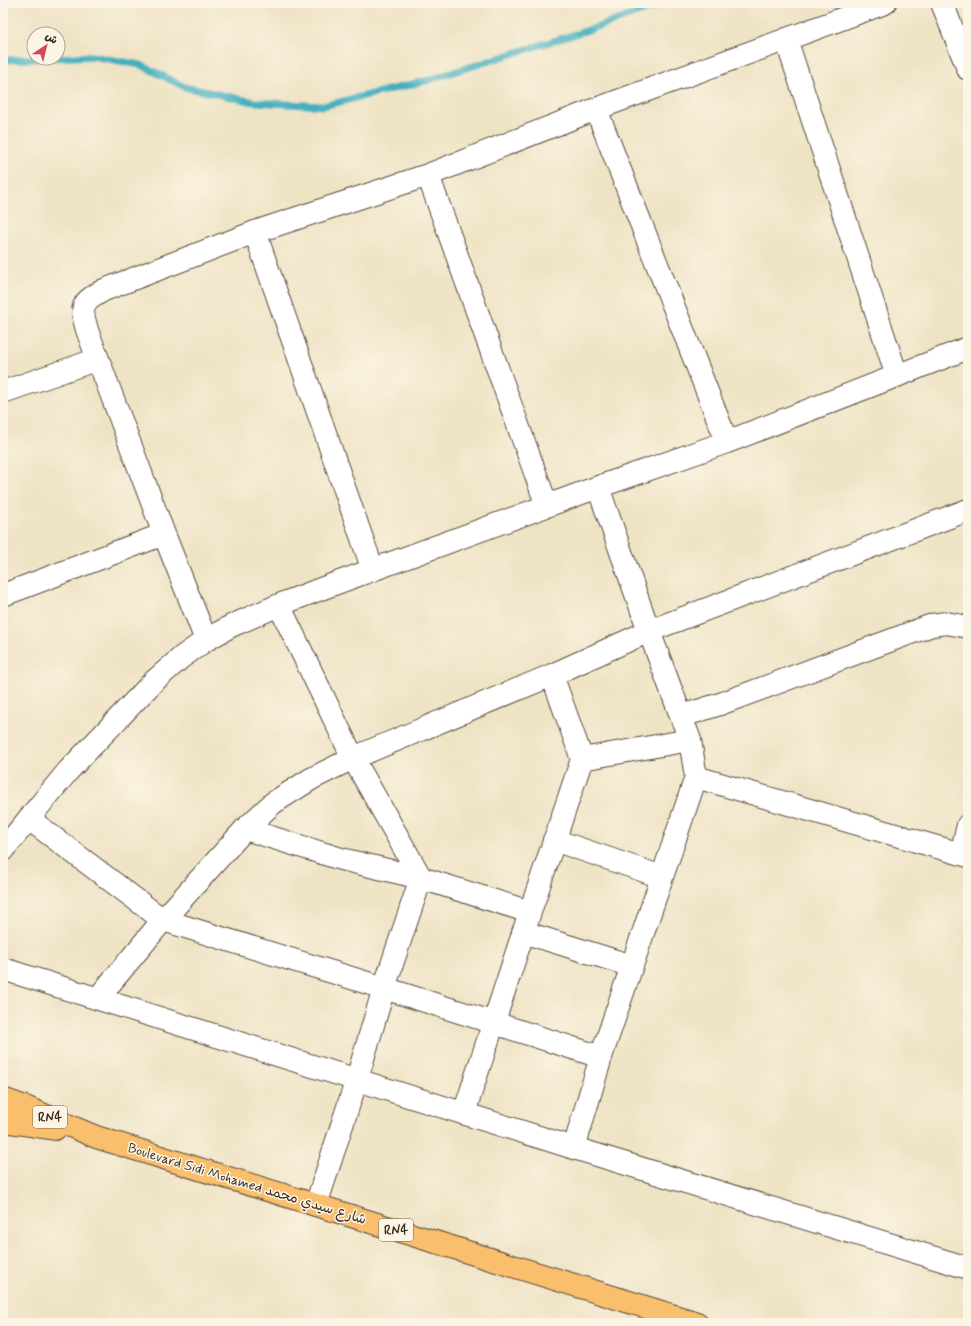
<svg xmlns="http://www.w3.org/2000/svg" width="971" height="1326" viewBox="0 0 971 1326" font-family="Mynerve,'Playpen Sans Arabic',sans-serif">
<rect width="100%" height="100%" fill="#fcf5e5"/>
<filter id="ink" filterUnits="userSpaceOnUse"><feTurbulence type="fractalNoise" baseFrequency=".025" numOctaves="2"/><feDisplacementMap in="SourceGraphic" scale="8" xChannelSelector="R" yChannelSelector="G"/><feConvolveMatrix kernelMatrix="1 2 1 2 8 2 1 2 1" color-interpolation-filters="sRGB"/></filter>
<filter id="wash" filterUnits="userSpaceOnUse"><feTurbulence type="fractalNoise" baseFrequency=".012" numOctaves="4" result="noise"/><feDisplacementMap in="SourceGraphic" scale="16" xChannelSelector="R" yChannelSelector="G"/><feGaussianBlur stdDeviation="0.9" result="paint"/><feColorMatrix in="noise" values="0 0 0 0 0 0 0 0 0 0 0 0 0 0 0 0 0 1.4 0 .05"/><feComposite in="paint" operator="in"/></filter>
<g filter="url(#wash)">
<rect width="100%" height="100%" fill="#efe3c5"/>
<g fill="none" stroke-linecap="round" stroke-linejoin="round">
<path stroke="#42b0bf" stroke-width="7" d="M58,58L92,56L141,65L185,87L254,102L323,106L425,81L598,27L665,3
M3,60L53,58"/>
</g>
</g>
<g filter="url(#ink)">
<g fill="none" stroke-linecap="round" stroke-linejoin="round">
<g stroke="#564637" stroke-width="24">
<path id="minor" d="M942,3L968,69
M786,39L897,376
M596,109L727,442
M428,175L547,506
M255,232L373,570
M3,392L98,359
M3,595L164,534
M279,605L353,758L421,878L530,912L582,759L552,675
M206,640L164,534L87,330C80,305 81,303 104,290L255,232L428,175L596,109L885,3
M682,716L720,704L932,625L946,623L968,627
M582,759L690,740
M696,777L968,856
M29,819L163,920L384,988L601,1057
M245,829L341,859L421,878L384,988L357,1079L316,1205
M554,840L662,877
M3,850L68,771L153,682L182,657L206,640L231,626L279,605L326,587L598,487L727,442L968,348
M961,854L968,825
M523,932L632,966
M3,969L574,1148L968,1268
M98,998L163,920L245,829L273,803L311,779L353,758L552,675L649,631L968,510
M464,1113L530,912
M574,1148L601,1057L696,777L690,740L649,631L598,487"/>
</g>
<g stroke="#564637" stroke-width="24">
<path id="major" d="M3,1099L28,1108L96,1137L697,1323
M3,1121L55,1129"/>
</g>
<use href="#minor" stroke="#fff" stroke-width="22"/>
<use href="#major" stroke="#f9bf6d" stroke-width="22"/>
</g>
</g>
<g text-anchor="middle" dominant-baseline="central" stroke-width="3" stroke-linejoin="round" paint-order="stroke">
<g fill="#fcf5e5" stroke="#75675a" stroke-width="1">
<rect x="33" y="1106" width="34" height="22" rx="3"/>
<rect x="379" y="1219" width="34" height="22" rx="3"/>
</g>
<g font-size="13" font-weight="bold" fill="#3b2a1e">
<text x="50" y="1117">RN4</text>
<text x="396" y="1230">RN4</text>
</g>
<g font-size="14" fill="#3b2a1e" stroke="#fcf5e5">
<text transform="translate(247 1184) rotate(17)">Boulevard Sidi Mohamed شارع سيدي محمد</text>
</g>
</g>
<rect width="971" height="1326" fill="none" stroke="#fcf5e5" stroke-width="16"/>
<g transform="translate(46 46) rotate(35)"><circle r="19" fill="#fcf5e5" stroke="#afa495"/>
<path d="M0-3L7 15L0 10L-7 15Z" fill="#d1495b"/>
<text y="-6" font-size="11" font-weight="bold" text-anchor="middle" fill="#3b2a1e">ش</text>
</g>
</svg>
